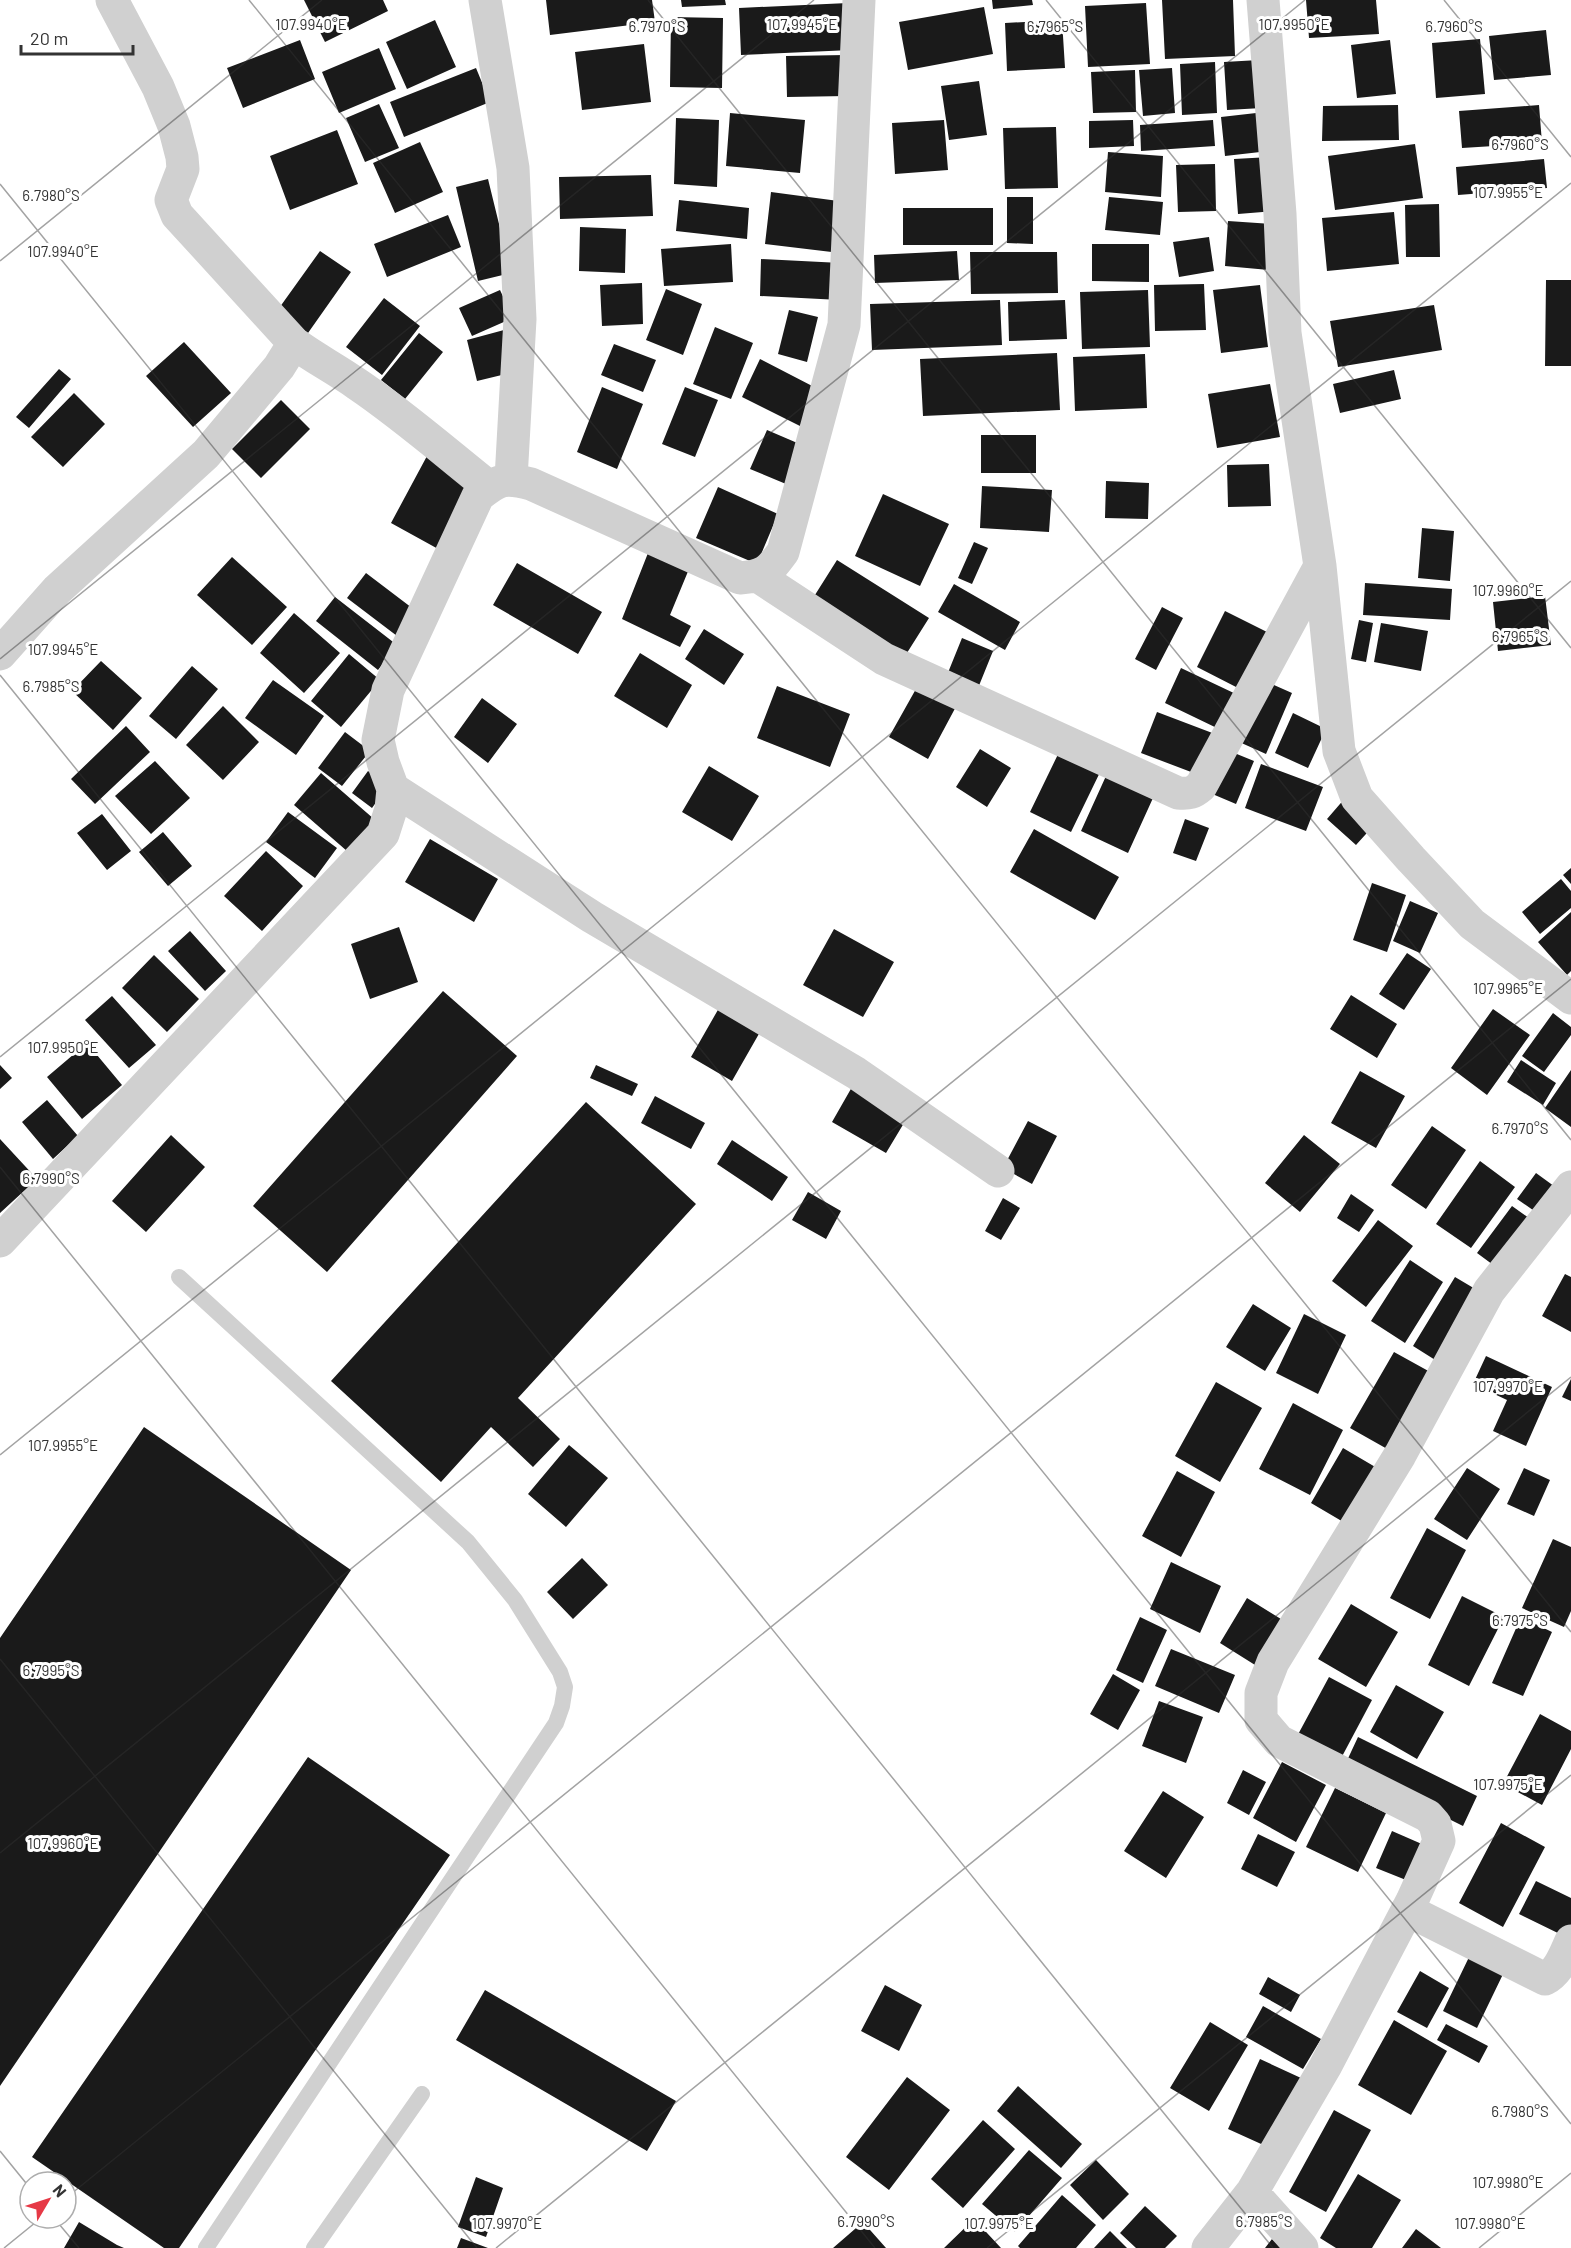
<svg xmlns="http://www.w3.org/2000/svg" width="1571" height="2248" viewBox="0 0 1571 2248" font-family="Barlow,sans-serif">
<rect width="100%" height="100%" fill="#fff"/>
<path fill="#1a1a1a" d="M304,0H383L388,11L325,42Z
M546,0H652L655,22L550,35Z
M681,0H725L726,5L682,7Z
M992,0H1032L1033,5L993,9Z
M1162,0H1233L1235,56L1165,59Z
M1306,0H1376L1379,34L1309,38Z
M848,3L851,50L741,55L739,8Z
M1146,3L1150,64L1088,67L1085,6Z
M984,7L993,54L908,70L899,22Z
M671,17L723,18L722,88L670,87Z
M435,20L456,67L407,89L386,42Z
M1062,20L1065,68L1007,71L1005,23Z
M1546,30L1551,75L1494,80L1489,36Z
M1480,39L1485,94L1436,98L1432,43Z
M300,40L315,79L243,108L227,68Z
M1390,40L1396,94L1357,98L1351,45Z
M644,44L651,102L582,110L575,52Z
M379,48L396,89L339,113L322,72Z
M846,55L847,96L787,97L786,56Z
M1259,60L1262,108L1227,110L1224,62Z
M1215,62L1217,113L1182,115L1180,64Z
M476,68L490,102L404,137L390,102Z
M1172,68L1175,113L1143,116L1139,70Z
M1135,70L1136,112L1093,113L1091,72Z
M979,81L987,135L949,140L941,86Z
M379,104L399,148L365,162L346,118Z
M1398,105L1399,140L1322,141L1323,106Z
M1539,105L1542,143L1462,148L1459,111Z
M1265,112L1269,151L1225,156L1221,117Z
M730,113L805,120L800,173L726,166Z
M676,118L719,120L717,187L674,184Z
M944,120L948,170L895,174L892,123Z
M1133,120L1134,146L1089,148V121Z
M1213,120L1215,146L1141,151L1140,125Z
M1056,127L1058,188L1005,189L1003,128Z
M337,130L358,184L290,210L270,156Z
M420,142L443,192L395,213L373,163Z
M1415,144L1423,198L1335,210L1328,156Z
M1108,152L1163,156L1161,197L1105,192Z
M1270,157L1274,211L1238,214L1234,159Z
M1544,159L1547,188L1458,195L1456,167Z
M1215,164L1216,211L1178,212L1176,165Z
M651,175L653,216L560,219L559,177Z
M488,179L511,273L478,281L456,187Z
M771,192L846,202L840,253L765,244Z
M1007,197H1033V244L1007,243Z
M1109,197L1163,202L1160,235L1105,230Z
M679,200L749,208L747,239L676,231Z
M1439,204L1440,257H1406L1405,205Z
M903,208H993V245H903Z
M1394,212L1399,264L1327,271L1322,218Z
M448,215L461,247L387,277L374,244Z
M1228,221L1272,224L1269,270L1225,266Z
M580,227L626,229L625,273L579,271Z
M1209,237L1214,271L1179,277L1173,242Z
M731,244L733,282L664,286L661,249Z
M1092,244H1149V282L1092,281Z
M320,251L351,272L308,333L277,311Z
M957,251L959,280L875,283L874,255Z
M970,252H1057L1058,293L971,294Z
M761,259L841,263L840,300L760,296Z
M1546,280H1571V366H1545Z
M642,283L643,324L602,326L600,285Z
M1204,284L1206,330L1155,331L1154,285Z
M1260,285L1268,347L1221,353L1213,290Z
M666,289L702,304L683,355L646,340Z
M500,290L513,318L472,336L459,308Z
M1148,290L1150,347L1082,349L1080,292Z
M384,298L420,326L382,375L346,347Z
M1000,300L1002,345L872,350L870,304Z
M1065,300L1067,339L1009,341L1008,302Z
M1434,305L1442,350L1338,367L1330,321Z
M789,310L818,317L807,362L778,354Z
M715,327L753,343L731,399L693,384Z
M504,330L514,372L477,381L467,340Z
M419,333L443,352L405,399L381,380Z
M184,342L231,393L193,427L146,376Z
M614,344L656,360L643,392L601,375Z
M1057,353L1060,410L923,416L920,359Z
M1145,354L1147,408L1075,411L1073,357Z
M760,359L818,389L800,426L742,397Z
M59,369L71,379L29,428L16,417Z
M1394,370L1401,399L1340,413L1333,384Z
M1270,384L1280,437L1217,448L1208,394Z
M602,387L643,404L617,469L577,452Z
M685,387L718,400L695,457L662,444Z
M74,393L105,424L63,467L31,437Z
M281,400L310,429L261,478L232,449Z
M767,430L802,445L786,484L750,469Z
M981,435H1036V473H981Z
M427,456L476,483L440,550L391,523Z
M1269,464L1271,506L1228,507L1227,465Z
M1106,481L1149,483L1148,519L1105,518Z
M982,486L1052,490L1049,532L980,528Z
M718,487L778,514L757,564L696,538Z
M883,494L949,524L920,586L855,556Z
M1422,528L1454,531L1450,581L1418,578Z
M974,542L988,548L972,584L958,578Z
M648,553L689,569L670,615L691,626L680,647L622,619Z
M232,557L287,607L252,645L197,595Z
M837,560L929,618L900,664L808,606Z
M517,563L602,612L578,654L493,605Z
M366,573L420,614L401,639L347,598Z
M1365,583L1452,589L1450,620L1363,615Z
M954,584L1020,622L1005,650L938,612Z
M1545,596L1551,645L1498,651L1493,602Z
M335,597L397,645L378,670L316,621Z
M1162,607L1183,618L1156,670L1135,659Z
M1225,611L1267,632L1238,688L1197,667Z
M294,613L340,653L304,693L260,653Z
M1359,620L1373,623L1366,662L1351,659Z
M1381,623L1428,631L1421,671L1374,662Z
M704,629L744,654L724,685L685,659Z
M962,638L993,651L976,693L945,680Z
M640,653L692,685L667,728L614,696Z
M349,654L380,680L341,727L311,701Z
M101,661L142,698L113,730L72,691Z
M192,666L218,689L176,739L149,716Z
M1181,668L1238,695L1221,730L1165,703Z
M273,680L324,716L296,755L245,718Z
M921,680L959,701L928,759L889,737Z
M1263,680L1292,693L1266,754L1237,741Z
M777,686L850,714L830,767L757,738Z
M482,698L517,724L488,763L454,737Z
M223,706L259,742L223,780L186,745Z
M1157,712L1215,734L1199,775L1141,753Z
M1293,713L1326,729L1308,768L1275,753Z
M126,726L150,752L95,804L71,779Z
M345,732L370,751L342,786L318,768Z
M1063,744L1104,764L1071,832L1030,812Z
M980,749L1011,768L987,807L956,787Z
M1227,750L1254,761L1236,804L1210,793Z
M155,761L190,798L151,834L115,796Z
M1261,764L1323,787L1306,831L1245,808Z
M1111,765L1158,787L1128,853L1081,831Z
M709,766L759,796L732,841L682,812Z
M368,771L388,786L372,808L352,793Z
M321,773L382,826L355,858L294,805Z
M1346,797L1375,824L1356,845L1327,819Z
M288,812L337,848L315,878L266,842Z
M102,814L131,851L107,870L77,833Z
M1185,819L1209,828L1196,861L1173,853Z
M1034,829L1119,877L1095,920L1010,872Z
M163,832L192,866L168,886L139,852Z
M430,839L498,879L474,922L405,882Z
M266,851L303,886L262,931L224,896Z
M1571,868V884L1563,875Z
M1561,879L1571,891V908L1540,934L1522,912Z
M1372,883L1406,895L1387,952L1353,940Z
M1410,901L1438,913L1420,953L1393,941Z
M1571,912V971L1567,975L1538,942Z
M399,927L418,982L370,999L351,944Z
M834,929L894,962L863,1017L803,985Z
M190,931L226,971L205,991L168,951Z
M1407,953L1431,969L1404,1010L1379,994Z
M154,955L199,999L167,1032L122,988Z
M443,991L517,1056L327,1272L253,1206Z
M1351,995L1397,1024L1377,1058L1330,1029Z
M112,996L156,1045L129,1068L85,1020Z
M723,1001L764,1025L732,1081L691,1057Z
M1493,1009L1530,1035L1487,1095L1451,1068Z
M1553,1013L1571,1027V1035L1544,1072L1522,1056Z
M87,1043L122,1085L82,1119L47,1077Z
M1521,1060L1556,1083L1543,1105L1507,1082Z
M0,1065L12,1078L0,1089Z
M596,1065L638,1084L632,1096L590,1078Z
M1571,1070V1127L1545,1108Z
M1360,1071L1405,1096L1376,1148L1331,1123Z
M852,1087L907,1118L886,1153L832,1122Z
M655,1096L705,1123L691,1149L641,1123Z
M47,1100L78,1136L53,1159L22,1122Z
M586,1102L696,1204L518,1398L560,1439L533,1467L491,1427L441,1482L331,1381Z
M1028,1121L1057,1136L1032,1184L1003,1168Z
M1432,1126L1466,1150L1426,1209L1391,1185Z
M171,1135L205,1167L146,1232L112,1201Z
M1304,1135L1340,1164L1300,1212L1265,1183Z
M0,1139L37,1179L0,1213Z
M732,1140L788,1177L772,1201L717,1164Z
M1480,1161L1515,1187L1471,1248L1436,1224Z
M1536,1173L1558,1189L1540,1215L1517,1199Z
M808,1192L841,1211L826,1239L792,1220Z
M1351,1194L1374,1210L1359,1232L1337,1218Z
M1003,1198L1020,1208L1001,1240L985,1231Z
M1512,1206L1536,1223L1500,1270L1477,1253Z
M1378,1220L1413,1246L1366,1307L1332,1281Z
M1410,1260L1443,1282L1405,1343L1371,1321Z
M1565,1274L1571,1277V1332L1542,1316Z
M1455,1277L1482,1293L1440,1363L1413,1346Z
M1253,1304L1291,1328L1265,1371L1226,1347Z
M1304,1314L1346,1335L1318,1394L1276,1373Z
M1394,1352L1432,1373L1389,1450L1350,1428Z
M1486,1356L1552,1387L1526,1446L1493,1431L1507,1400L1473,1384Z
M1571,1379V1401L1562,1397Z
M1216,1382L1262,1408L1220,1482L1175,1456Z
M1293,1403L1343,1430L1310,1495L1259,1469Z
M144,1427L351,1570L0,2086V1638Z
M569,1445L608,1478L566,1527L528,1494Z
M1343,1448L1377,1468L1345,1523L1311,1503Z
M1467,1468L1500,1489L1467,1540L1434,1519Z
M1524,1468L1550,1480L1534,1516L1507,1504Z
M1177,1471L1215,1492L1181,1557L1142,1536Z
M1427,1528L1466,1550L1430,1619L1390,1598Z
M1553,1539L1571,1547V1611L1564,1627L1522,1608Z
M582,1558L608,1585L573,1619L547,1592Z
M1171,1562L1221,1586L1200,1633L1150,1609Z
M1462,1596L1504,1617L1469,1686L1428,1665Z
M1247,1598L1289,1624L1263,1670L1220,1643Z
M1351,1604L1398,1632L1366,1687L1318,1659Z
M1140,1617L1167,1630L1143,1683L1116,1670Z
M1521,1617L1552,1632L1523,1696L1492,1683Z
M1171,1649L1235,1675L1219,1713L1155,1686Z
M1113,1674L1140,1690L1118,1730L1090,1714Z
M1329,1677L1372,1700L1338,1764L1295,1740Z
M1396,1685L1444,1712L1417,1759L1370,1732Z
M1159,1701L1203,1717L1186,1763L1142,1746Z
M1540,1714L1571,1731V1749L1542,1805L1503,1784Z
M1358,1737L1477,1796L1463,1826L1344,1767Z
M308,1757L450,1855L179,2248H164L32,2157Z
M1282,1762L1326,1785L1296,1842L1253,1818Z
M1243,1770L1266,1782L1249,1815L1227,1803Z
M1335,1788L1386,1813L1358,1872L1306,1847Z
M1163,1791L1204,1817L1166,1878L1124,1851Z
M1501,1823L1545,1847L1503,1927L1459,1903Z
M1392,1831L1431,1848L1416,1884L1376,1868Z
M1258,1834L1295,1852L1277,1887L1241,1869Z
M1536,1881L1571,1898V1927L1566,1937L1519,1914Z
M1471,1953L1505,1970L1477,2028L1443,2011Z
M1420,1971L1449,1988L1427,2028L1397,2012Z
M1268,1977L1300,1995L1291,2012L1259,1994Z
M885,1985L922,2005L899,2051L861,2031Z
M485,1990L676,2101L647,2151L456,2040Z
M1263,2006L1321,2039L1303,2069L1246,2037Z
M1394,2020L1447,2051L1411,2115L1358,2085Z
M1210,2022L1248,2045L1209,2111L1170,2088Z
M1446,2024L1488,2046L1479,2063L1437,2040Z
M1260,2059L1301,2078L1270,2148L1228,2129Z
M907,2077L950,2110L889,2190L846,2157Z
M1018,2086L1082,2144L1061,2168L997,2111Z
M1334,2110L1371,2130L1326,2212L1289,2192Z
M983,2120L1015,2149L963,2208L931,2179Z
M1029,2150L1062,2178L1015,2232L982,2204Z
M1096,2160L1129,2194L1103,2220L1070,2185Z
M1358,2174L1401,2200L1372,2248H1336L1320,2238Z
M476,2177L503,2188L486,2237L458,2227Z
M1062,2195L1096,2225L1076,2248H1020L1018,2246Z
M1145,2206L1177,2236L1165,2248H1136L1120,2233Z
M974,2219L1001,2248H944Z
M79,2222L117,2245L124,2248H64Z
M863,2222L886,2248H833Z
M1416,2229L1441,2248H1402Z
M1110,2231L1127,2248H1094Z
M461,2238L488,2248H457Z
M1272,2239L1283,2248H1265Z"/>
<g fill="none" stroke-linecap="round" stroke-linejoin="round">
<path stroke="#d0d0d0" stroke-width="16" d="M179,1277L468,1542L515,1600L560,1672L565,1687L562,1706L556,1723L206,2248
M314,2248L422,2094"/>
<path stroke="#d0d0d0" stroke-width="33" d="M485,0L513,168L520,319L511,479
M1263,0L1280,214L1285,333L1320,566L1339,751L1357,798L1411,859L1472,924L1571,998
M294,343C314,358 336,369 357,384C403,415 445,452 489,487
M759,577L884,659L1178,793C1189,794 1193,793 1201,786L1320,566
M0,654L57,590L206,454L279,367L294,343L177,215L171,200L183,169L182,157L174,126L158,87L112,0
M393,789L592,917L856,1073L998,1171
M0,1241L383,834L391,809L393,789L383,762L378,740L388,690L478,496C499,479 504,477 531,484L740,578C765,576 769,571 783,552L844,325L859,0
M1407,1910L1545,1979C1559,1972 1565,1954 1571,1941
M1252,2192L1302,2248
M1208,2248L1252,2192L1325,2067L1412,1901L1439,1841L1435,1824L1428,1816L1279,1741L1261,1720V1693L1273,1662L1400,1455L1489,1291L1571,1187"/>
</g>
<path fill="none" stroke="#333" stroke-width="1.5" stroke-opacity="0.45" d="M249,0L1571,1632M648,0L1571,1140M1046,0L1571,648M1444,0L1571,157M0,184L1571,2124M0,261L322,0M0,659L814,0M0,675L1273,2248M0,1057L1305,0M0,1167L875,2248M0,1455L1571,183M0,1659L477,2248M0,1853L1571,581M0,2151L30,2188M66,2198L1571,979M54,2218L79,2248M4,2248L41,2218M496,2248L1571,1377M987,2248L1571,1775M1479,2248L1571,2173"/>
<g font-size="15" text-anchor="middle" fill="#333" stroke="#fff" stroke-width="6" stroke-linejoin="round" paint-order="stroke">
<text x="311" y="30">107.9940°E</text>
<text x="802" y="30">107.9945°E</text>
<text x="1294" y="30">107.9950°E</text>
<text x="657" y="32">6.7970°S</text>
<text x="1055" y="32">6.7965°S</text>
<text x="1454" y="32">6.7960°S</text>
<text x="1520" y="150">6.7960°S</text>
<text x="1508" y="198">107.9955°E</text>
<text x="51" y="201">6.7980°S</text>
<text x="63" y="257">107.9940°E</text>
<text x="1508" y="596">107.9960°E</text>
<text x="1520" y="642">6.7965°S</text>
<text x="63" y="655">107.9945°E</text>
<text x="51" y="692">6.7985°S</text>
<text x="1508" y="994">107.9965°E</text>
<text x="63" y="1053">107.9950°E</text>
<text x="1520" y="1134">6.7970°S</text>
<text x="51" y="1184">6.7990°S</text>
<text x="1508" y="1392">107.9970°E</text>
<text x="63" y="1451">107.9955°E</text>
<text x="1520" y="1626">6.7975°S</text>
<text x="51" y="1676">6.7995°S</text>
<text x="1508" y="1790">107.9975°E</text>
<text x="63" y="1849">107.9960°E</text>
<text x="1520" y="2117">6.7980°S</text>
<text x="1508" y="2188">107.9980°E</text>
<text x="866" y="2227">6.7990°S</text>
<text x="1264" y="2227">6.7985°S</text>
<text x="507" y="2229">107.9970°E</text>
<text x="999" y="2229">107.9975°E</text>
<text x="1490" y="2229">107.9980°E</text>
</g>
<g transform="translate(48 2200) rotate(51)"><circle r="28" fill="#ffffff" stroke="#adadad" stroke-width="1.5"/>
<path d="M0-4.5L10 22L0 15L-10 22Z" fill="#e63946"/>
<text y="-9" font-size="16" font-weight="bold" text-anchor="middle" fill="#333333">N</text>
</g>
<path d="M21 45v9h112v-9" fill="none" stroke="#333333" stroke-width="3"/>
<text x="30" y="45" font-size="18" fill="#333333" stroke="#ffffff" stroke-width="4.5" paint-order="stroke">20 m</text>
</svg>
